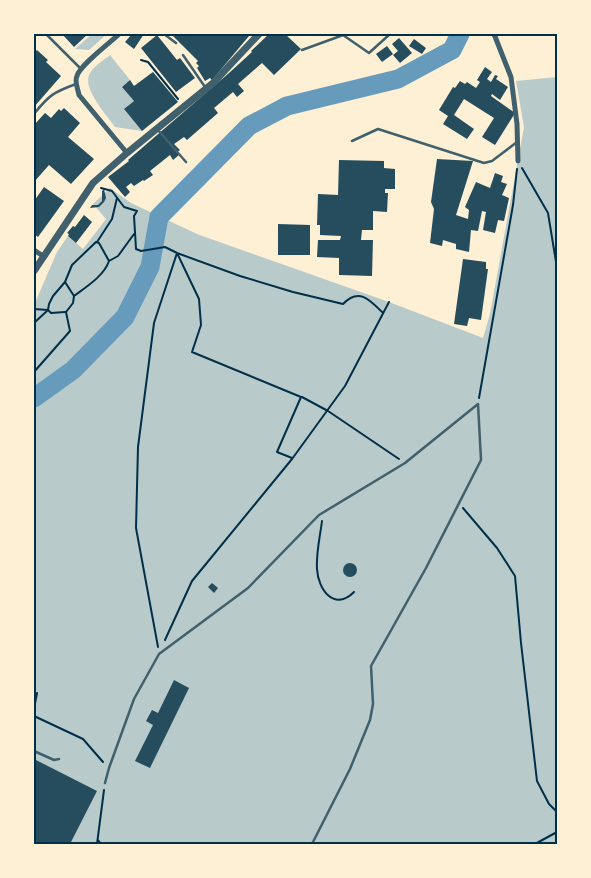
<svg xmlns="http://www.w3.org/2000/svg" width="591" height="878" viewBox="0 0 591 878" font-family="'Fira Sans',sans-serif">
<rect width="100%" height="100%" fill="#fdf0d5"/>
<path fill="#b9caca" d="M92,34H107L89,50L75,49Z
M110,55L130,80L122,87L134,101L124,109L142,131L115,127C107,115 81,88 90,73C94,66 104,60 110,55Z
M557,77V844H34V305L57,252L68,236L83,249L106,219L93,204L110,188L131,203L197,234L389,302L483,338L490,314L524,127L516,81Z"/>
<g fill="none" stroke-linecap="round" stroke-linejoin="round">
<path stroke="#669bbc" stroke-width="19" d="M34,398L73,370L125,317L150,267L159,217L249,126L287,106L398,79L452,50L460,34"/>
</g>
<path fill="#264d5e" d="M62,34H88L74,47Z
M132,34H144L134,49L125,42Z
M171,34H247L249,36L212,80L210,78L205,81L197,68L199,66L196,63L198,61Z
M269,34H285L301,49L274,75L262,63L238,84L244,91L237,97L233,92L214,108L218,113L187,140L184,137L174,144L180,150L177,152L179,155L173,160L170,155L150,171L153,175L144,181L143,180L134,186L131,183L126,187L130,192L125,197L108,177L129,161L128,160L229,73L252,52L251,51Z
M157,35L177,60L180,58L195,78L176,92L141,48Z
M399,38L412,53L400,63L393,55L398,51L392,44Z
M414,39L426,48L422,54L409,46Z
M387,46L393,54L382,62L376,54Z
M37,50L48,60L46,62L61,76L34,107V53Z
M485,67L492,72L487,79L491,82L495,75L498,76L496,79L508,87L500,100L492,94L491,96L515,113L495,145L482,137L494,118L464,99L454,115L474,129L467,139L443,124L448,116L439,110L453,87L455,88L460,81L465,84L467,82L476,88L480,82L477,80Z
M153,72L178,102L142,131L124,109L134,101L122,87L130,80L134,86Z
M64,108L80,123L68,137L94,159L71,184L49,165L34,182V125L45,113L51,118L59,109L61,111Z
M437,159L473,161L456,215L468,219L469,210L465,207L476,182L490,188L495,173L503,176L501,182L507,184L502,195L509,198L504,221L498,220L495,233L483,230L486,212L482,211L478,231L471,230L469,252L456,249V244L443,240L442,246L430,243L434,209L431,202Z
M339,160L384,161V168L395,169V189H385V193H388L387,212L373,211V230H362L361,240H373L372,276L339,275V258L317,257L318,240H340L341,236L320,235V225H317L318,194L338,195Z
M44,187L64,201L38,237L34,234V201Z
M104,189L106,198L104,202L99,207L90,208L92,205H98L102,201V191Z
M84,215L92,222L76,243L68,236L69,234L67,233L73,226L75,227Z
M278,224L310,225V255H278Z
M463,259L486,262V269H488L481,320L469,318L467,326L454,324Z
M343 570a7 7 0 1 1 14 0a7 7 0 1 1-14 0Z
M212,583L218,588L214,593L208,587Z
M174,680L189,688L150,768L135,761L153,725L146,721L152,710L158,713Z
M34,759L97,791L70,844H34Z"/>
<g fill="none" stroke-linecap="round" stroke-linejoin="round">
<path stroke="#003049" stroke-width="2" d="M141,60L148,62L178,99
M522,168L548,213L557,268
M101,188L112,191L124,207L137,211L134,216L136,249L141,251L165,247L177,253L154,323L138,447L136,528L158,647
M97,242L112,219L117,198
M177,253L199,299L201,325L192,352L301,397L277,452L292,458
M177,253L240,276L293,292L343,304C359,287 370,300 383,313
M74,296C86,287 104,276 109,261
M34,309L48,310L51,313L65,312
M34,323L48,310L49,304L53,296L65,282L72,265L96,242L99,243L109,261L118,256L134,234
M34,372L70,331L66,312L73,303L74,296L65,282
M302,397L328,411L399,459
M479,398L513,205L517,169
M463,508L497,548L515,576L521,643L537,781L549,804L557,812
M322,521C320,537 316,553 317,569C318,589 334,612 354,592
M165,640L192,581L292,459L345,386L389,302
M34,709L37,693
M34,716L83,739L103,762
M98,840L101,844
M97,844L104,790
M535,844L557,832"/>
<path stroke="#3f606c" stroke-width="2.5" d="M46,34L81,69
M164,34L176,43
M343,35L369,53L390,34
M302,50L346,34
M183,55L205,87
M34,114C49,95 54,92 76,84
M158,130L186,162
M352,141L378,129L484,163L492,161L517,142
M34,751L54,760L59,759
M105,783L109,768L134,699L159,654L248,588L319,515L405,463L478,404L481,460L426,568L371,666L373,704L370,720L350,769L312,844"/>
<path stroke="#3f606c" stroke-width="5" d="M119,34C110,43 80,65 77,76C74,81 78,89 79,95L127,153
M494,34L511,77L517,124L518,161
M34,250L43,256"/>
<path stroke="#3f606c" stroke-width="7" d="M34,271L93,183L127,153L213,83L259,34"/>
</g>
<rect width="591" height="878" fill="none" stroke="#fdf0d5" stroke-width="70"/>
<rect x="35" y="35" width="521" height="808" fill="none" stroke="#003049" stroke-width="2"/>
</svg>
